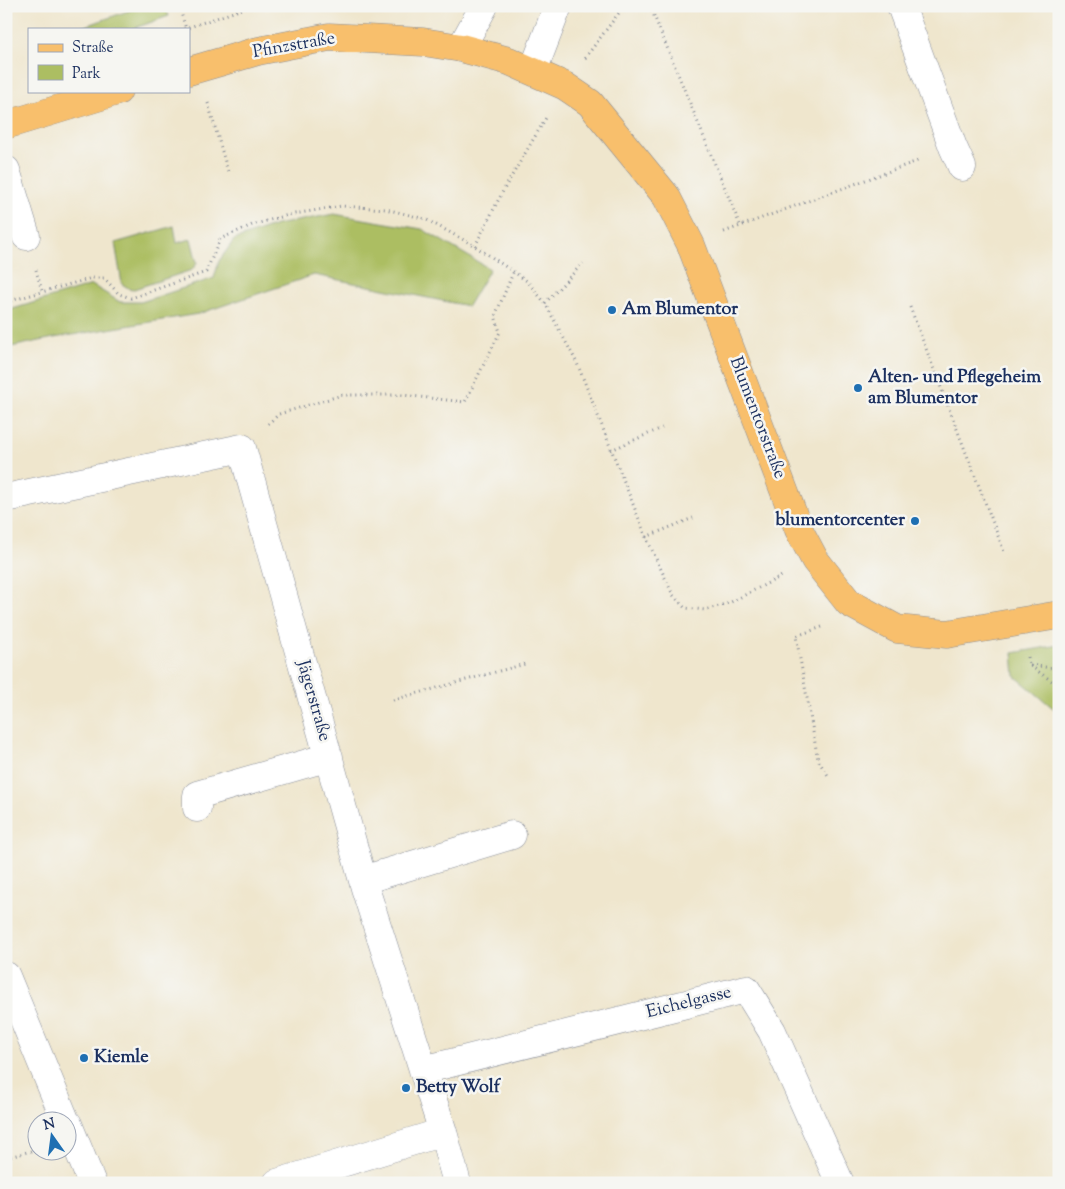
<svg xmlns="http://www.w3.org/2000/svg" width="1065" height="1189" viewBox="0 0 1065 1189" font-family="'Sorts Mill Goudy',serif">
<rect width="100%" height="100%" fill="#f6f6f2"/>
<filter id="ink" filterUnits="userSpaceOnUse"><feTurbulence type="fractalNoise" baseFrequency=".02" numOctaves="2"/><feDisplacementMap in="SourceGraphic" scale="10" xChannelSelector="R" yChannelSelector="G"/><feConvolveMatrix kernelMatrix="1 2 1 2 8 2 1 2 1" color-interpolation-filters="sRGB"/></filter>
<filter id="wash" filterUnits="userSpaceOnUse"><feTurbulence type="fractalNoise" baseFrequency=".0096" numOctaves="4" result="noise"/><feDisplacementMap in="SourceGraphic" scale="20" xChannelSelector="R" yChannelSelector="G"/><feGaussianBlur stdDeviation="1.12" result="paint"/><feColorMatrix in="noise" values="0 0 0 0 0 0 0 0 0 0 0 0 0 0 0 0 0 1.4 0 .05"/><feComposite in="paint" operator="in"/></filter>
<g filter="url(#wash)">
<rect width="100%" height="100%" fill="#efe6cd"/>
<path fill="#acbe62" stroke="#647660" d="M142,6H165L169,16L132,29H77Z
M334,214L422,229L490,269L468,306L314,275L198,314L54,338L6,348V311L92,285L120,302H141L214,278L219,261L234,240L276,225Z
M174,226L177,243L191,239L197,263L192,270L131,290L122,284L115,243Z
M1059,645V713L1015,676L1013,653Z"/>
</g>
<g filter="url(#ink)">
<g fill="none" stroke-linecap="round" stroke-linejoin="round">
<g stroke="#858a96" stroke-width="29">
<path id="minor" d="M901,6L953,147L962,167
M461,48L484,6
M533,71L558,6
M6,170L26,236
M6,498L242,448L365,888L443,1132L457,1183
M197,808V795L329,757
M363,880L512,835
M6,976L66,1122
M423,1070L746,989L772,1031L840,1183
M68,1124L92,1183
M277,1183L443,1132"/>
</g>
<g stroke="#858a96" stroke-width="29">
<path id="major" d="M189,71L258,51L329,37L423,42L461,48L509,61L565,86L590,103L666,196L691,245L799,530L815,560L849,603L897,629L947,634L1059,615
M6,125L118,91"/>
</g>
<path stroke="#858a96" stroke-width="3" stroke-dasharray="1 4" stroke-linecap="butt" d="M179,6L186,29
M650,6L740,225
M184,29L251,6
M585,58L624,6
M208,103L228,172
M724,232L920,160
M475,246L503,191L547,116
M36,270L42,291
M6,302L92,278H104L119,294L131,298L206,272L220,239L252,225L288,215L342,206L386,209L425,219L475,246L527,281L545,303L577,363L646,537L673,595L685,608L705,610L729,603L782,576
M545,303L583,263
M910,307L1005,554
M268,424L279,414L342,395H402L465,402L500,332L495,316L513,273
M611,450L662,428
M646,537L693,518
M822,627L796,636L818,760L829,777
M1028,657L1029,665L1059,686
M1030,665L1059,669
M393,700L525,664
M6,1158L38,1149"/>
<use href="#minor" stroke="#fff" stroke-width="28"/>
<use href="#major" stroke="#f8bf6c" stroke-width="28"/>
</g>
</g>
<g fill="#1f6fb2" stroke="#f6f6f2" stroke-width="2">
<circle cx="612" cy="310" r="5"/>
<circle cx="858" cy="388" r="5"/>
<circle cx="915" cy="521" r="5"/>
<circle cx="84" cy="1058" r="5"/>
<circle cx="406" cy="1088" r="5"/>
</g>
<g text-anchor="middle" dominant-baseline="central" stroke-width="5" stroke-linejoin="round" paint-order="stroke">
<g font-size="18" fill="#1b2f5e" stroke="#f6f6f2">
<text transform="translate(294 46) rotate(-10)">Pfinzstraße</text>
<text transform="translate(757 418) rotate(69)">Blumentorstraße</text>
<text transform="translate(313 701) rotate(74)">Jägerstraße</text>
<text transform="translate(689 1003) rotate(-14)">Eichelgasse</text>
</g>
<g font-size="18" font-weight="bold" fill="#1b2f5e" stroke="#f6f6f2" text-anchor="start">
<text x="622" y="310">Am Blumentor</text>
<text x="868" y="378">Alten- und Pflegeheim<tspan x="868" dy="21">am Blumentor</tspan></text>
<text x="905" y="521" text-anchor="end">blumentorcenter</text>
<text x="94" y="1058">Kiemle</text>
<text x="416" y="1088">Betty Wolf</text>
</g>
</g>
<rect width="1065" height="1189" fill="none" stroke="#f6f6f2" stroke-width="25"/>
<rect x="28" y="28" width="162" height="65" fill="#f6f6f2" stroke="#9ea6b7"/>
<rect x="38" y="44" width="25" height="8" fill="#f8bf6c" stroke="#9ea6b7"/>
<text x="72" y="52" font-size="15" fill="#1b2f5e">Straße</text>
<rect x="38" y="65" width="25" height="15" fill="#acbe62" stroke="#9ea6b7"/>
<text x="72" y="78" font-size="15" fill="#1b2f5e">Park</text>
<g transform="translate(52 1136) rotate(346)"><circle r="24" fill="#f6f6f2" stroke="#9ea6b7"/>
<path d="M0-4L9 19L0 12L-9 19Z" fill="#1f6fb2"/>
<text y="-8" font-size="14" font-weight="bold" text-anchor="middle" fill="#1b2f5e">N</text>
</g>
</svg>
